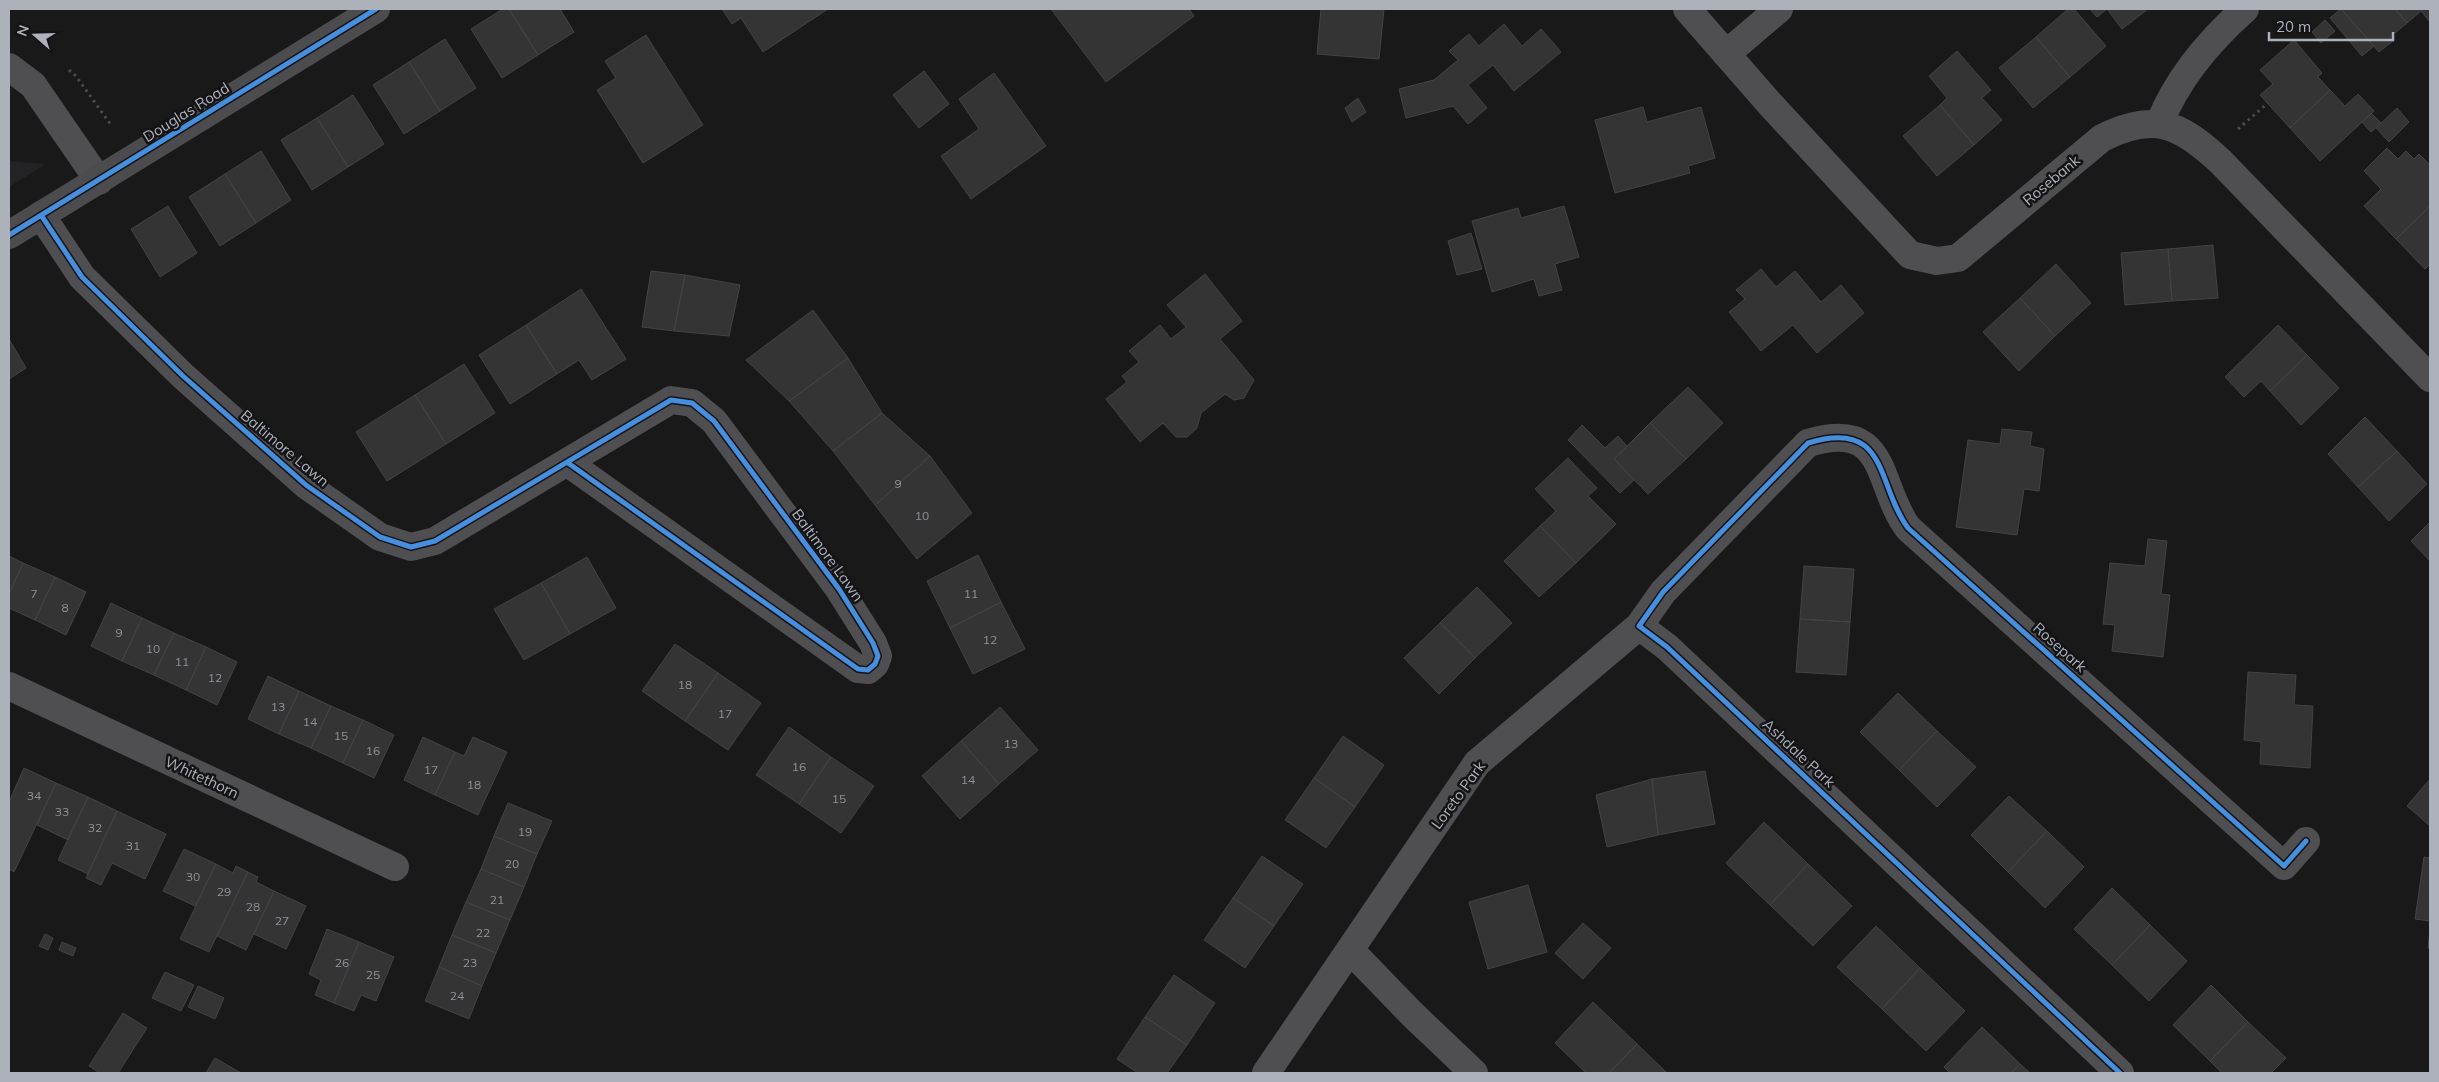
<svg xmlns="http://www.w3.org/2000/svg" width="2439" height="1082" viewBox="0 0 2439 1082" font-family="Mulish,sans-serif">
<rect width="100%" height="100%" fill="#19191a"/>
<path fill="#232325" d="M9,161L46,164L9,187Z"/>
<path fill="#343435" stroke="#434346" d="M503,9H509L538,55L502,78L471,29Z
M509,9H560L574,32L538,55Z
M722,9H828L763,52L741,18L732,24Z
M1051,9H1189L1194,16L1106,82Z
M1321,9H1384L1379,59L1317,54Z
M2068,9H2074L2106,46L2070,77L2036,37Z
M2090,9H2148L2122,29L2107,9L2097,17Z
M2341,9H2395L2407,23L2390,37L2393,41L2379,52Z
M2341,9L2374,46L2362,56L2330,18Z
M2395,9H2430V22L2421,11L2407,23Z
M2325,20L2335,31L2321,43L2312,32Z
M1504,24L1522,46L1541,29L1561,52L1514,91L1493,65L1468,85L1487,108L1468,124L1453,106L1406,118L1399,89L1434,80L1458,60L1449,51L1469,34L1479,46Z
M646,35L703,125L643,163L597,90L616,78L605,61Z
M2036,37L2070,77L2033,108L1999,68Z
M445,39L476,88L440,111L409,62Z
M2294,40L2322,73L2318,77L2330,90L2290,128L2260,95L2273,84L2260,70Z
M1957,51L1991,90L1982,98L2002,120L1974,145L1940,105L1947,98L1929,76Z
M409,62L440,111L404,134L373,85Z
M924,71L949,104L919,128L893,95Z
M994,73L1046,146L971,199L941,156L979,129L959,99Z
M2330,90L2345,106L2358,94L2374,111L2320,161L2290,128Z
M353,95L384,144L348,167L317,118Z
M1358,98L1366,112L1352,122L1345,108Z
M1940,105L1974,145L1937,176L1903,136Z
M1643,107L1647,122L1701,107L1715,158L1688,166L1690,173L1615,193L1595,120Z
M2397,108L2409,122L2389,142L2376,128Z
M2371,113L2381,123L2371,132L2362,122Z
M317,118L348,167L312,190L281,140Z
M2387,148L2398,159L2406,151L2414,159L2419,154L2430,165V206L2396,239L2364,206L2381,189L2364,171Z
M261,151L291,200L256,223L225,174Z
M225,174L256,223L220,246L189,197Z
M168,206L197,253L160,277L131,229Z
M1564,206L1579,257L1555,264L1562,290L1539,296L1534,279L1492,292L1472,221L1518,208L1521,218Z
M2430,206V264L2425,269L2396,239Z
M1471,233L1482,269L1457,275L1448,241Z
M2213,245L2218,298L2172,301L2168,249Z
M2168,249L2172,301L2125,305L2121,253Z
M2056,264L2091,303L2055,336L2020,298Z
M1761,269L1776,287L1795,271L1821,302L1841,285L1864,313L1817,353L1793,325L1761,351L1729,312L1745,299L1736,290Z
M651,271L685,275L674,331L642,327Z
M1205,274L1242,321L1220,339L1254,380L1244,398L1234,400L1225,394L1201,413L1197,428L1187,437H1176L1163,423L1140,442L1106,399L1127,382L1122,376L1139,362L1129,351L1160,325L1171,339L1186,327L1167,305Z
M685,275L740,285L729,336L674,331Z
M581,289L626,359L592,380L579,360L557,374L526,325Z
M2020,298L2055,336L2019,371L1983,332Z
M813,310L848,358L789,401L746,360Z
M526,325L557,374L510,404L479,355Z
M2278,325L2307,355L2270,391L2261,381L2244,397L2225,377Z
M9,339L26,368L9,379Z
M2307,355L2339,388L2301,425L2270,391Z
M848,358L882,413L833,451L789,401Z
M464,364L495,413L446,444L415,395Z
M1688,387L1723,423L1686,459L1650,423Z
M415,395L446,444L387,481L356,432Z
M882,413L930,456L875,505L833,451Z
M2365,417L2397,451L2358,487L2328,454Z
M1650,423L1686,459L1648,494L1614,459Z
M1582,425L1605,448L1618,436L1627,446L1614,459L1634,480L1620,493L1568,440Z
M2002,429L2032,432L2030,446L2044,449L2039,491L2024,489L2017,535L1956,527L1968,440L2000,444Z
M2397,451L2427,484L2389,521L2358,487Z
M930,456L972,513L917,559L875,505Z
M1568,458L1597,488L1588,496L1616,524L1576,563L1540,526L1556,511L1535,489Z
M2430,522V561L2411,541Z
M1540,526L1576,563L1539,597L1504,561Z
M2148,539L2167,541L2161,594L2170,595L2163,657L2112,651L2115,625L2103,624L2110,563L2145,566Z
M978,555L1001,602L950,628L927,581Z
M9,556L23,563L9,594Z
M587,557L616,608L570,634L541,583Z
M23,563L55,577L35,620L9,608V594Z
M1804,566L1854,569L1850,622L1800,619Z
M55,577L86,592L66,635L35,620Z
M541,583L570,634L524,660L494,609Z
M1477,587L1512,623L1475,658L1440,623Z
M1001,602L1025,649L973,674L950,628Z
M111,603L142,618L122,661L91,646Z
M142,618L174,633L154,675L122,661Z
M1800,619L1850,622L1846,675L1796,672Z
M1440,623L1475,658L1439,694L1404,658Z
M174,633L206,647L186,690L154,675Z
M675,644L718,673L685,721L642,691Z
M206,647L237,662L217,705L186,690Z
M2248,672L2296,675L2294,705L2313,706L2310,768L2260,764L2261,742L2244,740Z
M718,673L761,703L728,750L685,721Z
M268,676L299,691L279,734L248,719Z
M299,691L331,706L311,748L279,734Z
M1898,693L1937,731L1899,770L1860,732Z
M331,706L363,720L343,763L311,748Z
M1000,707L1038,750L999,784L961,741Z
M363,720L394,735L374,778L343,763Z
M789,727L831,757L799,804L756,775Z
M1937,731L1976,767L1937,807L1899,770Z
M1343,736L1384,765L1355,807L1314,778Z
M423,737L455,752L435,795L404,780Z
M473,737L507,752L478,815L435,795L455,752L464,756Z
M961,741L999,784L960,819L922,776Z
M831,757L874,786L841,833L799,804Z
M24,768L56,783L14,872L9,869V802Z
M1705,771L1715,824L1658,835L1652,779Z
M1314,778L1355,807L1326,848L1285,820Z
M1652,779L1658,835L1607,847L1596,795Z
M2430,779V826L2407,806Z
M56,783L88,797L68,840L37,825Z
M2009,796L2047,831L2008,872L1971,835Z
M88,797L117,811L88,874L58,860Z
M508,803L552,821L537,854L494,836Z
M117,811L166,834L145,879L112,863L101,885L86,878Z
M1764,822L1808,864L1770,905L1726,863Z
M2047,831L2084,867L2045,908L2008,872Z
M494,836L537,854L524,887L481,869Z
M184,849L216,864L195,906L163,891Z
M1262,856L1303,884L1274,926L1233,898Z
M2424,857L2430,858V921L2415,919Z
M216,864L233,873L236,866L248,872L209,952L180,939Z
M1808,864L1852,906L1813,946L1770,905Z
M481,869L524,887L510,920L466,902Z
M248,872L258,877L256,882L274,891L246,950L217,936Z
M1528,885L1547,952L1488,969L1469,902Z
M2112,888L2150,925L2112,965L2074,929Z
M274,891L306,906L286,949L254,934Z
M1233,898L1274,926L1245,968L1204,940Z
M466,902L510,920L496,953L452,935Z
M1583,923L1611,948L1583,979L1555,953Z
M2150,925L2187,961L2149,1001L2112,965Z
M1876,926L1920,968L1882,1009L1837,967Z
M327,929L359,942L334,1003L315,995L321,980L309,974Z
M2430,930V949L2428,948Z
M45,934L53,938L48,950L39,946Z
M452,935L496,953L482,986L439,967Z
M62,942L76,948L73,956L59,950Z
M359,942L394,957L376,1001L361,995L354,1011L334,1003Z
M439,967L482,986L469,1019L425,1001Z
M1920,968L1965,1011L1926,1051L1882,1009Z
M165,972L194,985L181,1011L152,998Z
M1174,975L1215,1003L1187,1045L1145,1017Z
M2211,985L2248,1022L2210,1061L2173,1025Z
M198,986L224,998L215,1019L188,1007Z
M1593,1002L1637,1044L1609,1073H1586L1555,1043Z
M123,1013L147,1028L118,1073H100L89,1066Z
M1145,1017L1187,1045L1167,1073H1138L1117,1059Z
M2248,1022L2286,1058L2271,1073H2222L2210,1061Z
M1982,1027L2020,1064L2011,1073H1950L1944,1067Z
M1637,1044L1667,1073H1609Z
M215,1058L241,1073H206Z
M2020,1064L2030,1073H2011Z"/>
<g fill="none" stroke-linecap="round" stroke-linejoin="round">
<path stroke="#4a4b4d" stroke-width="3" stroke-dasharray="2.5 4" stroke-linecap="butt" d="M69,70L76,76L111,125
M2238,129L2268,103"/>
<path stroke="#4f4f52" stroke-width="28" d="M1687,9L1770,104L1910,255L1937,261L1958,258L2102,138C2153,112 2179,123 2220,161L2430,378
M1726,54L1779,9
M9,67L33,85L99,181
M2160,122C2178,77 2209,41 2245,9
M41,215L82,277L183,376L306,485L380,537L411,547L435,541L671,400L692,403L714,421L839,589L873,643L878,656L875,664L868,670L858,669L568,463
M9,686L395,867
M1351,951L1412,1014L1474,1073
M1266,1073L1477,763L1639,626
M2120,1073L1667,647L1639,626L1663,592L1808,443C1889,418 1876,485 1908,528L2284,866L2306,841"/>
<path stroke="#4c4c4e" stroke-width="28" d="M9,235L376,9"/>
<g stroke="#141416" stroke-width="8">
<path id="cycleway" d="M41,215L82,277L183,376L306,485L380,537L411,547L435,541L671,400L692,403L714,421L839,589L873,643L878,656L875,664L868,670L858,669L568,463
M9,235L376,9
M2120,1073L1667,647L1639,626L1663,592L1808,443C1889,418 1876,485 1908,528L2284,866L2306,841"/>
</g>
<use href="#cycleway" stroke="#468fdf" stroke-width="5"/>
</g>
<g text-anchor="middle" dominant-baseline="central" stroke-width="5" stroke-linejoin="round" paint-order="stroke">
<g font-size="12" fill="#8f9298">
<text x="898" y="483">9</text>
<text x="922" y="515">10</text>
<text x="34" y="593">7</text>
<text x="971" y="593">11</text>
<text x="65" y="607">8</text>
<text x="119" y="632">9</text>
<text x="990" y="639">12</text>
<text x="153" y="648">10</text>
<text x="182" y="661">11</text>
<text x="215" y="677">12</text>
<text x="685" y="684">18</text>
<text x="278" y="706">13</text>
<text x="725" y="713">17</text>
<text x="310" y="721">14</text>
<text x="341" y="735">15</text>
<text x="1011" y="743">13</text>
<text x="373" y="750">16</text>
<text x="799" y="766">16</text>
<text x="431" y="769">17</text>
<text x="968" y="779">14</text>
<text x="474" y="784">18</text>
<text x="34" y="795">34</text>
<text x="839" y="798">15</text>
<text x="62" y="811">33</text>
<text x="95" y="827">32</text>
<text x="525" y="831">19</text>
<text x="133" y="845">31</text>
<text x="512" y="863">20</text>
<text x="193" y="876">30</text>
<text x="224" y="891">29</text>
<text x="497" y="899">21</text>
<text x="253" y="906">28</text>
<text x="282" y="920">27</text>
<text x="483" y="932">22</text>
<text x="342" y="962">26</text>
<text x="470" y="962">23</text>
<text x="373" y="974">25</text>
<text x="457" y="995">24</text>
</g>
<g font-size="15" fill="#adb1b9" stroke="#141416">
<text transform="translate(186 112) rotate(-32)">Douglas Road</text>
<text transform="translate(2051 180) rotate(-40)">Rosebank</text>
<text transform="translate(285 448) rotate(40)">Baltimore Lawn</text>
<text transform="translate(828 555) rotate(54)">Baltimore Lawn</text>
<text transform="translate(2060 647) rotate(42)">Rosepark</text>
<text transform="translate(1799 753) rotate(43)">Ashdale Park</text>
<text transform="translate(202 777) rotate(25)">Whitethorn</text>
<text transform="translate(1458 795) rotate(-54)">Loreto Park</text>
</g>
</g>
<rect width="2439" height="1082" fill="none" stroke="#adb1b9" stroke-width="20"/>
<g transform="translate(35 35) rotate(290)" stroke="#141416" stroke-width="4" paint-order="stroke">
<path d="M0-4L9 19L0 12L-9 19Z" fill="#adb1b9"/>
<text y="-8" font-size="14" font-weight="bold" text-anchor="middle" fill="#adb1b9">N</text>
</g>
<path d="M2269 32v8h124v-8" fill="none" stroke="#adb1b9" stroke-width="2.5"/>
<text x="2276" y="32" font-size="15" fill="#adb1b9" stroke="#141416" stroke-width="4" paint-order="stroke">20 m</text>
</svg>
